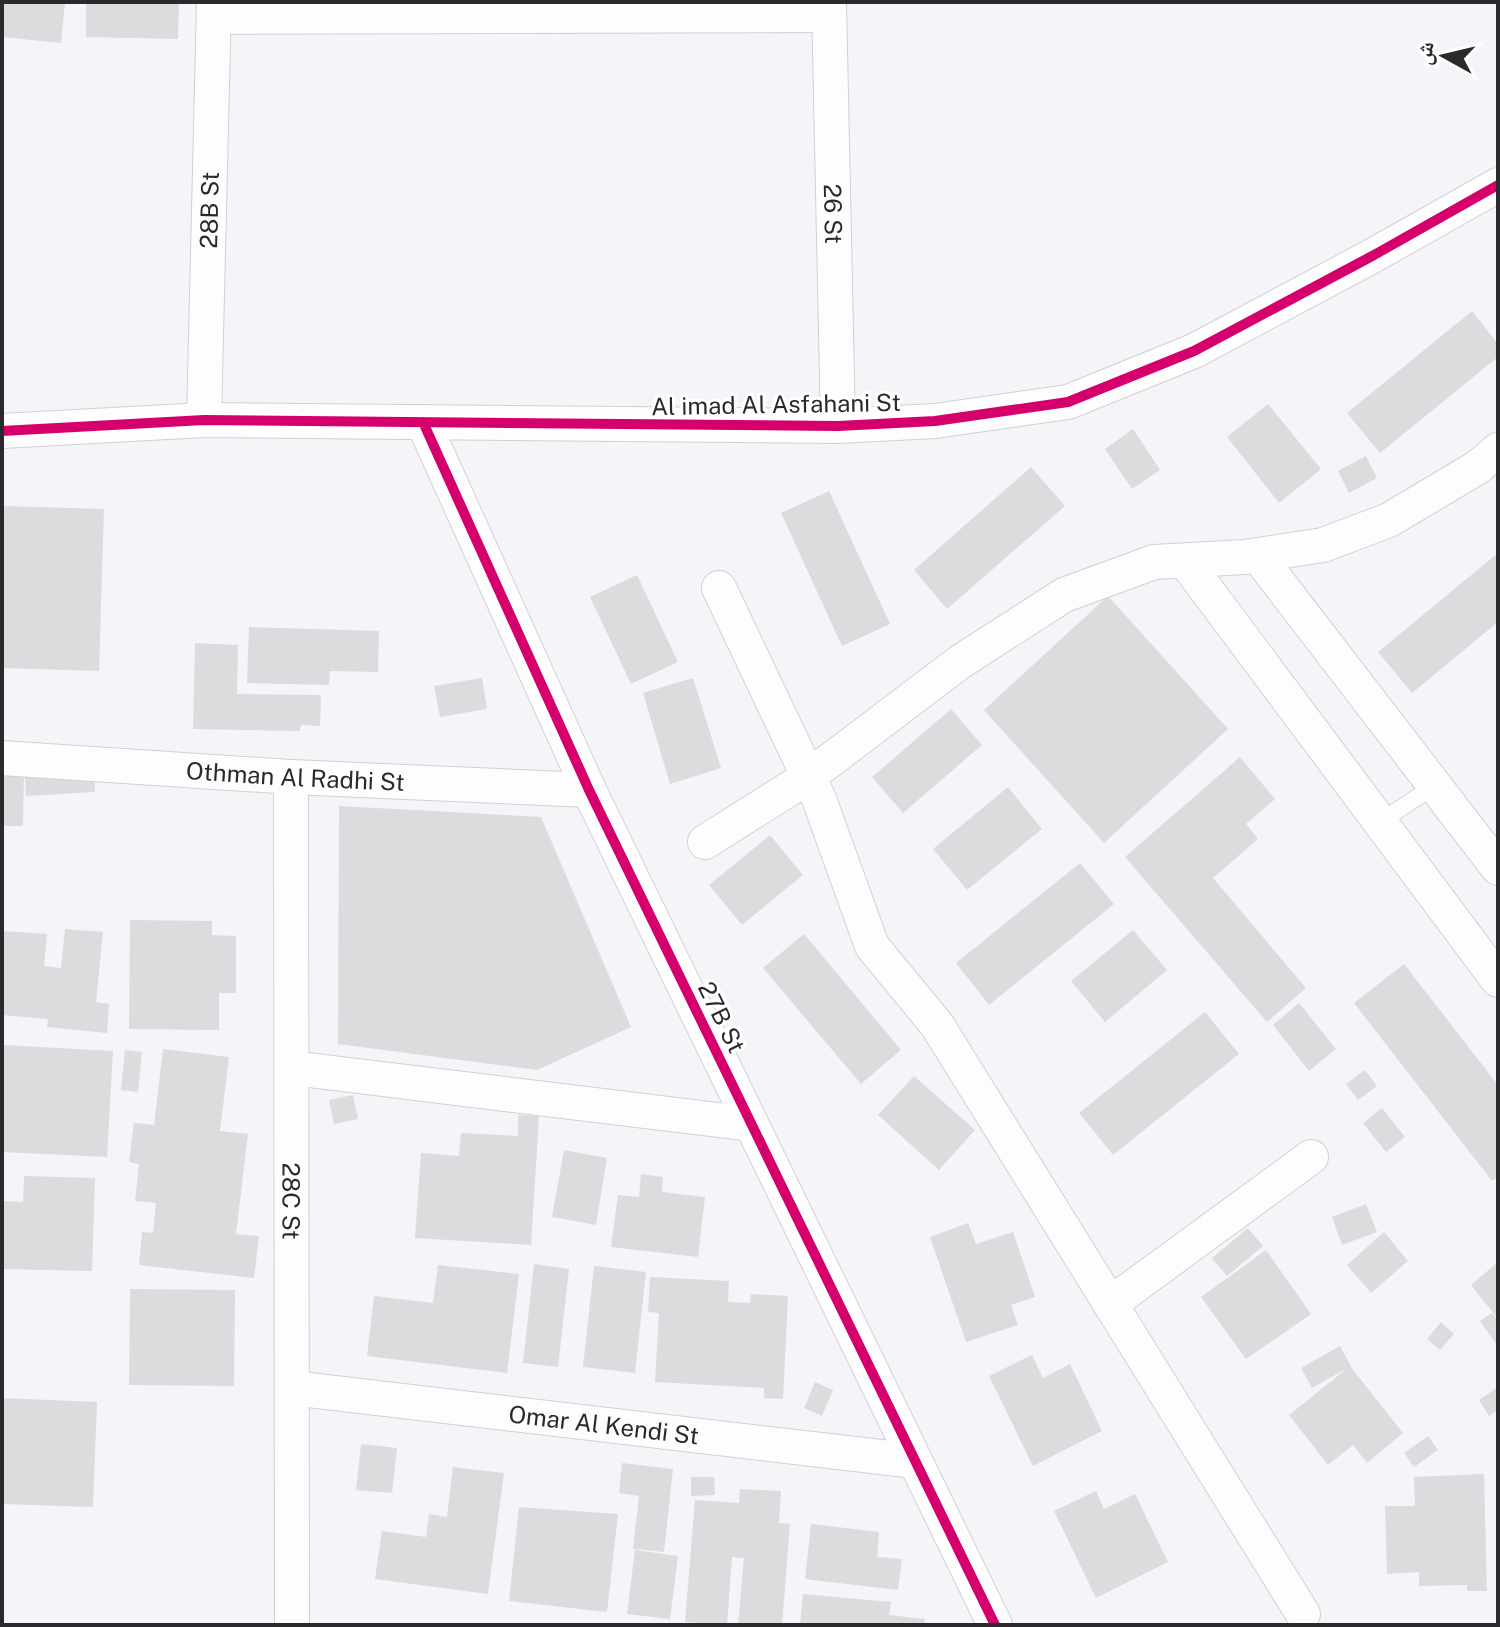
<svg xmlns="http://www.w3.org/2000/svg" width="1500" height="1627" viewBox="0 0 1500 1627" font-family="'Public Sans','Noto Naskh Arabic',sans-serif">
<rect width="100%" height="100%" fill="#f5f4f8"/>
<path fill="#dcdbde" d="M2,2H65L61,43L2,37Z
M86,2H179L178,39L86,37Z
M1472,311L1498,344V357L1380,453L1347,413Z
M1268,404L1321,469L1279,503L1227,437Z
M1133,429L1160,470L1132,489L1105,449Z
M1366,456L1377,478L1349,493L1338,471Z
M1031,467L1065,506L947,609L914,570Z
M829,491L890,624L842,646L781,513Z
M2,506L104,509L99,671L2,668Z
M1498,553V622L1412,693L1378,652Z
M637,575L678,662L631,684L590,597Z
M1108,596L1228,729L1104,843L984,710Z
M249,627L379,631L378,672L330,671L329,685L247,683Z
M195,643L238,645L237,694L321,695L320,726L301,725L300,731L193,729Z
M482,678L487,709L440,717L434,686Z
M693,678L721,768L670,784L643,693Z
M951,709L982,745L903,813L872,777Z
M1240,757L1275,799L1246,824L1258,839L1213,878L1306,988L1267,1022L1125,857Z
M94,772L95,792L26,796L25,776Z
M2,773L24,774L23,826H2Z
M1008,787L1042,829L967,890L933,849Z
M339,806L541,817L631,1027L537,1070L338,1044Z
M770,835L803,875L742,925L709,885Z
M1080,863L1114,904L989,1005L956,963Z
M130,920L212,921V935L236,936V993H219V1030L129,1029Z
M65,929L103,932L96,1002L109,1004L107,1033L47,1027L48,1019L2,1015V931L47,934L44,966L61,968Z
M1133,930L1167,970L1105,1022L1071,981Z
M804,934L901,1050L861,1084L763,968Z
M1404,964L1498,1085V1177L1492,1181L1354,1003Z
M1299,1003L1336,1049L1309,1071L1273,1025Z
M1205,1012L1239,1054L1113,1155L1079,1113Z
M2,1045L113,1051L107,1157L2,1152Z
M163,1049L229,1057L220,1131L248,1134L236,1234L259,1236L254,1278L139,1265L142,1232L153,1233L156,1203L135,1201L139,1164L129,1162L134,1123L154,1125Z
M125,1050L142,1052L138,1092L121,1090Z
M1365,1070L1377,1086L1358,1100L1346,1084Z
M914,1076L975,1130L939,1170L878,1115Z
M353,1095L358,1119L334,1124L329,1100Z
M1382,1108L1405,1137L1386,1152L1363,1123Z
M518,1115L539,1116L531,1245L415,1238L421,1153L459,1156L461,1133L518,1136Z
M564,1150L607,1158L596,1225L552,1217Z
M641,1174L663,1177L662,1192L705,1197L698,1257L611,1247L618,1195L639,1197Z
M24,1176L95,1178L92,1271L2,1269V1201L23,1202Z
M1366,1204L1377,1232L1342,1245L1332,1217Z
M968,1223L976,1244L1013,1232L1035,1297L1011,1305L1018,1325L966,1342L930,1237Z
M1248,1228L1263,1246L1227,1276L1212,1258Z
M1384,1232L1408,1261L1371,1293L1347,1265Z
M1266,1250L1311,1314L1246,1359L1201,1297Z
M1498,1262V1319L1471,1285Z
M534,1264L569,1269L558,1367L523,1363Z
M438,1265L519,1274L507,1373L367,1356L374,1296L433,1303Z
M594,1266L646,1272L635,1373L583,1367Z
M650,1277L729,1281L728,1302L750,1303L751,1294L788,1296L783,1399L764,1398V1388L655,1382L659,1313L648,1312Z
M130,1289L235,1290L234,1386L129,1385Z
M1492,1313L1498,1321V1347L1480,1321Z
M1441,1322L1454,1334L1440,1350L1427,1339Z
M1340,1346L1351,1366L1312,1388L1301,1368Z
M1032,1355L1043,1378L1070,1364L1102,1431L1033,1466L989,1376Z
M1350,1366L1403,1433L1367,1463L1353,1445L1328,1465L1289,1415Z
M815,1382L833,1390L822,1416L804,1408Z
M1498,1387V1410L1489,1416L1479,1400Z
M2,1398L97,1402L93,1507L2,1504Z
M1428,1436L1438,1450L1414,1467L1404,1453Z
M361,1444L397,1448L392,1493L356,1490Z
M622,1463L673,1469L664,1552L633,1549L639,1496L619,1493Z
M453,1467L504,1473L488,1594L375,1579L382,1531L426,1537L429,1514L447,1517Z
M1484,1474L1487,1591H1467V1585L1419,1586V1572L1387,1574L1385,1506H1415L1414,1477Z
M691,1477H714L715,1495L691,1496Z
M740,1489L781,1491L779,1523L790,1524L782,1625H738L744,1558L732,1557L727,1625L685,1622L695,1500L739,1503Z
M1096,1491L1104,1509L1135,1494L1168,1562L1096,1598L1054,1511Z
M519,1507L618,1514L607,1612L509,1601Z
M811,1524L879,1532L877,1557L902,1559L898,1590L805,1579Z
M635,1550L678,1556L670,1619L627,1614Z
M803,1594L891,1602L889,1615L925,1619L924,1625H800Z"/>
<g fill="none" stroke-linecap="round" stroke-linejoin="round">
<g stroke="#d1d0d3" stroke-width="18">
<path id="service" d="M1380,822L1434,786"/>
</g>
<g stroke="#d1d0d3" stroke-width="36">
<g id="minor">
<path id="s1" d="M829,2L838,426"/>
<path d="M214,17L829,15"/>
<path id="s2" d="M204,420L214,2"/>
<path d="M423,422L589,790L995,1625"/>
<path d="M2,431L204,420L838,426L935,421L1068,402L1194,351L1374,255L1498,185"/>
<path d="M1258,556L1498,868"/>
<path d="M1185,561L1498,980"/>
<path d="M719,588L819,799L872,946L937,1025L1303,1614"/>
<path id="s3" d="M2,758L291,777L589,790"/>
<path id="s4" d="M291,777L292,1625"/>
<path d="M705,842L808,777L960,662L1064,595L1154,562L1245,557L1323,545L1389,520L1478,467L1498,450"/>
<path d="M292,1068L751,1124"/>
<path d="M1110,1304L1311,1157"/>
<path id="s5" d="M292,1388L915,1461"/>
</g>
</g>
<use href="#service" stroke="#fefdfe" stroke-width="16"/>
<use href="#minor" stroke="#fefdfe" stroke-width="34"/>
<g stroke="#fff" stroke-width="15">
<path id="cycleway" d="M423,422L589,790L995,1625
M2,431L204,420L838,426L935,421L1068,402L1194,351L1374,255L1498,185"/>
</g>
<use href="#cycleway" stroke="#d6006c" stroke-width="10"/>
</g>
<g text-anchor="middle" dominant-baseline="central" stroke-width="6" stroke-linejoin="round" paint-order="stroke">
<g font-size="24" fill="#2a2a2c" stroke="#fff">
<text stroke="none"><textPath href="#s2" startOffset="210">28B St</textPath></text>
<text stroke="none"><textPath href="#s1" startOffset="212">26 St</textPath></text>
<text transform="translate(776 404) rotate(-1)">Al imad Al Asfahani St</text>
<text stroke="none"><textPath href="#s3" startOffset="294">Othman Al Radhi St</textPath></text>
<text transform="translate(722 1017) rotate(64)">27B St</text>
<text stroke="none"><textPath href="#s4" startOffset="424">28C St</textPath></text>
<text stroke="none"><textPath href="#s5" startOffset="314">Omar Al Kendi St</textPath></text>
</g>
</g>
<rect width="1500" height="1627" fill="none" stroke="#2a2a2c" stroke-width="8"/>
<g transform="translate(1444 56) rotate(278)" stroke="#ffffff" stroke-width="6" paint-order="stroke">
<path d="M0-6L14 30L0 20L-14 30Z" fill="#2a2a2c"/>
<text y="-12" font-size="22" font-weight="bold" text-anchor="middle" fill="#2a2a2c">ش</text>
</g>
</svg>
